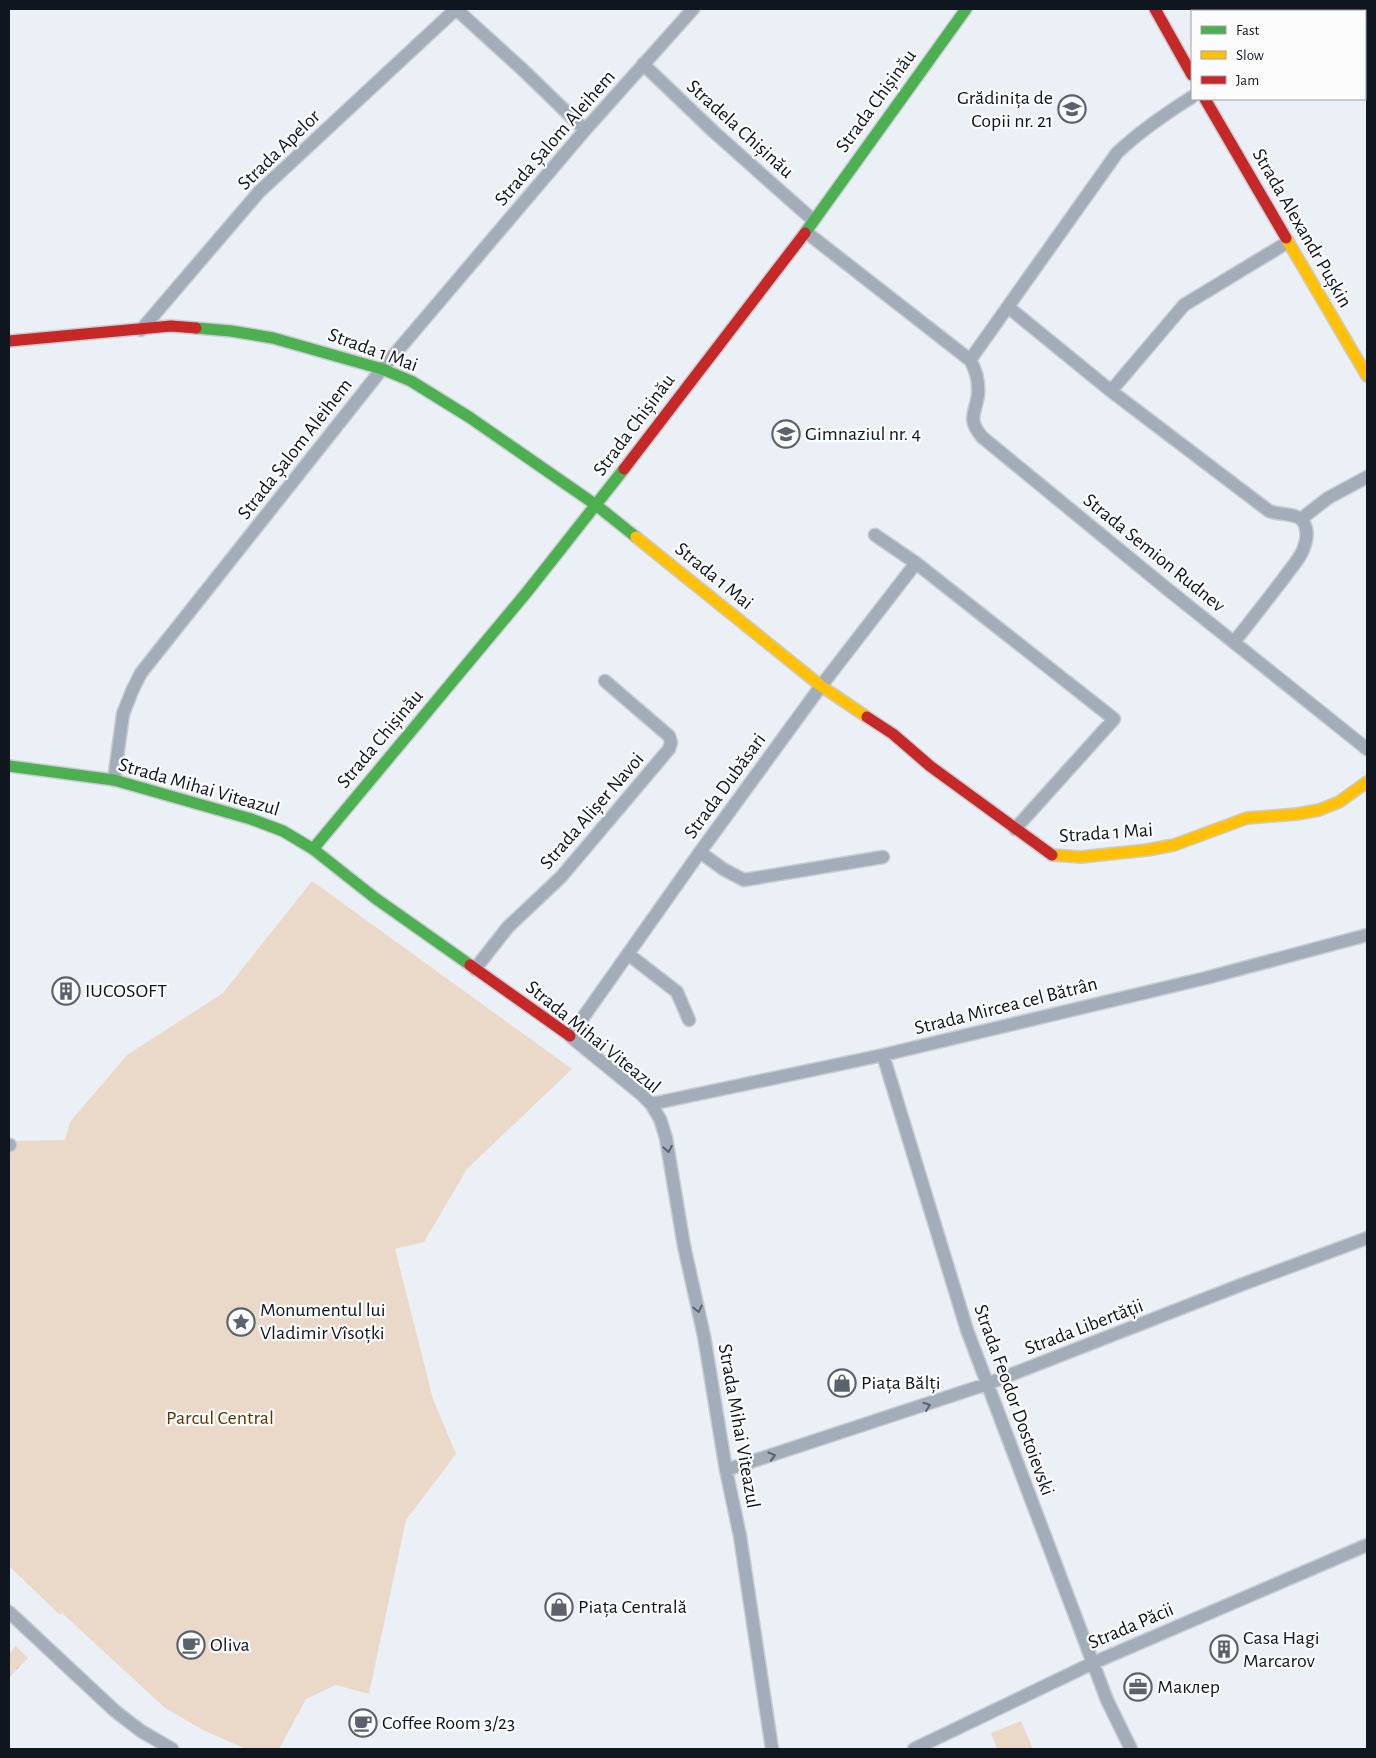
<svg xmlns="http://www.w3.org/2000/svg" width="1376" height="1758" viewBox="0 0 1376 1758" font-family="'Alegreya Sans',sans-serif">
<defs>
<pattern id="grass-tufts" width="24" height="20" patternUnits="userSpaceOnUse" patternTransform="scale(1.25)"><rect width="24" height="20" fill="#ead9c8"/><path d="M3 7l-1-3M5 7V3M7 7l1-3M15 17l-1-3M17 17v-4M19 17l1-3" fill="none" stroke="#c8baac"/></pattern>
</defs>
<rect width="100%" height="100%" fill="#ebf0f6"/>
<path fill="url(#grass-tufts)" d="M16,1646L28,1658L9,1678V1654Z"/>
<path fill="#ead9c8" d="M312,881L572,1069L467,1169L424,1242L395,1249L433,1399L456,1454L406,1520L369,1694L336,1685L306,1699L279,1749H246L203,1730L165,1708L62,1613L60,1615L9,1566V1141L65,1140L70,1122L127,1055L223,993Z
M1021,1721L1033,1749H997L991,1733Z"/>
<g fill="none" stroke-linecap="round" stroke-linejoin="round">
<g stroke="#c9cdd3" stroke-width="15">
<path id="street" d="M456,9L522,69L585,130
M643,64L714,132L813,220
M806,232L970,360C976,370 979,383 978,395C975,415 967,419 982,437L1166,588L1367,749
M1008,307L1111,391L1269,511C1279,515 1295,513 1302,520C1309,529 1307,540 1303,550C1299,560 1290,569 1284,578C1267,600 1251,621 1234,642
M141,330L259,192L456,9
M970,360L1117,153C1140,131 1165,114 1192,97
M1111,391L1184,305L1288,242
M1301,519L1328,498L1367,477
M875,535L916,563L1114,719L1015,829
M114,780L123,714L132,691L141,673L382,369L585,130L693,9
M700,852L723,869L744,880L883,857
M628,954L677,992L689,1020
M475,969L508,927L561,877L669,749L671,742L669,736L605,681
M883,1055L967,1330L1107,1700L1131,1749
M651,1104L883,1055L1206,978L1367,935
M9,1145H10
M726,1470L987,1384L1238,1286L1367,1238
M9,1612L115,1711L141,1731L172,1749
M772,1749L740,1536L726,1470L704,1336L684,1246L666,1138L660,1119L651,1104L641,1094L570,1036L700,852L821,686L916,563
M914,1749L1093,1663L1367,1545"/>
</g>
<g stroke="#c9cdd3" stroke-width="14">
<path id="fast" d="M805,233L966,9
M196,328L231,331L273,338L382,369L411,381L469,417L596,505L636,537
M9,766L114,780L251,819L283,831L313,849L375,898L470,965
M313,849L527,592L624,469"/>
</g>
<g stroke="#c9cdd3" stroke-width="14">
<path id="slow" d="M1286,238L1367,376
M636,537L821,686L867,717
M1052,855L1081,857L1147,850L1174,845L1247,818L1297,814L1319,810L1339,802L1367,782"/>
</g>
<g stroke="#c9cdd3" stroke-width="14">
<path id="jam" d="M1155,9L1192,75
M1205,99L1286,238
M9,341L171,326L196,328
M624,469L805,233
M867,717L893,734L930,766L1052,855
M470,965L570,1036"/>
</g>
<use href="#street" stroke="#a3adba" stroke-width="12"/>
<use href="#fast" stroke="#4caf50" stroke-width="11"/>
<use href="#slow" stroke="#ffc107" stroke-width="11"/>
<use href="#jam" stroke="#c62828" stroke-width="11"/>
</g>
<defs><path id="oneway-chevron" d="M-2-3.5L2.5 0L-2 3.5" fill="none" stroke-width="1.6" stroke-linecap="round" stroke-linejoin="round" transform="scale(1.25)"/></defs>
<g stroke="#59626d">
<use href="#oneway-chevron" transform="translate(668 1149) rotate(80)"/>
<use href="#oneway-chevron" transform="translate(698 1309) rotate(78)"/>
<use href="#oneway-chevron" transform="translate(927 1406) rotate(-19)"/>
<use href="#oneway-chevron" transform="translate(772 1456) rotate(-17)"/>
</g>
<defs>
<g id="school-ring" transform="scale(1.4375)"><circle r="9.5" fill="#fcfcfc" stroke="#5c626b" stroke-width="1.5"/><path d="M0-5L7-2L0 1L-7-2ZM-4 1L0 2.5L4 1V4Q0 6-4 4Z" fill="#5c626b"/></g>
<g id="building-ring" transform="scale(1.4375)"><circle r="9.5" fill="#fcfcfc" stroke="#5c626b" stroke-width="1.5"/><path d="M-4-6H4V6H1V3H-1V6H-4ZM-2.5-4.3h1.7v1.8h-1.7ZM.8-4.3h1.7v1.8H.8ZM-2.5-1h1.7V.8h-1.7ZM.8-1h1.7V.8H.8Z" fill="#5c626b"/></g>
<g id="sight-ring" transform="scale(1.4375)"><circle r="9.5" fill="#fcfcfc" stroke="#5c626b" stroke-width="1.5"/><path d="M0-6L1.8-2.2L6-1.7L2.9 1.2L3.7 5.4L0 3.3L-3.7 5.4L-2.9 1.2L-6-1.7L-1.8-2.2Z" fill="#5c626b"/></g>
<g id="shop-ring" transform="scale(1.4375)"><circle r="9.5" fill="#fcfcfc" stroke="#5c626b" stroke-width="1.5"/><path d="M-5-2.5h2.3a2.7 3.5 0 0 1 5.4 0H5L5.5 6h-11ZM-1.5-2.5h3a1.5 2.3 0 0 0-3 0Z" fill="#5c626b"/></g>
<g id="cafe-ring" transform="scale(1.4375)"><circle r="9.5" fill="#fcfcfc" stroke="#5c626b" stroke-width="1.5"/><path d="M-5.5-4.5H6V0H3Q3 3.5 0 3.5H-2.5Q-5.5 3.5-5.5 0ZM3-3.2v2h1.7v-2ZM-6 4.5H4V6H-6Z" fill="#5c626b"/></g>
<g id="office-ring" transform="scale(1.4375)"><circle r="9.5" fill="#fcfcfc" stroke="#5c626b" stroke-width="1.5"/><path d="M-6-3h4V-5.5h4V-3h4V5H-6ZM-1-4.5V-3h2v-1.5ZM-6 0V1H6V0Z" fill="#5c626b"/></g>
</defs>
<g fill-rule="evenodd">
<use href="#school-ring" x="1072" y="109"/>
<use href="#school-ring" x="786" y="434"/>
<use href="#building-ring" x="66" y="991"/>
<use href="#sight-ring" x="241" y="1322"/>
<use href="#shop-ring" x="842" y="1383"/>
<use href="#shop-ring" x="559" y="1607"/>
<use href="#cafe-ring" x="191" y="1645"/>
<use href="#building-ring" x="1224" y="1649"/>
<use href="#office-ring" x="1138" y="1687"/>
<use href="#cafe-ring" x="363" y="1723"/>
</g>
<g text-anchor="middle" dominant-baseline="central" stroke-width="4.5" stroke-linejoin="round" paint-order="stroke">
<g font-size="20" fill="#0f1620" stroke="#fcfcfc" text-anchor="start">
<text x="1053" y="98" text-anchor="end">Grădinița de<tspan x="1053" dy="23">Copii nr. 21</tspan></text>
<text x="805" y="434">Gimnaziul nr. 4</text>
<text x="85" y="991">IUCOSOFT</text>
<text x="260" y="1310">Monumentul lui<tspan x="260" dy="23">Vladimir Vîsoțki</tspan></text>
<text x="861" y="1383">Piața Bălți</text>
<text x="578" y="1607">Piața Centrală</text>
<text x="1243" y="1638">Casa Hagi<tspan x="1243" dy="23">Marcarov</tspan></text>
<text x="210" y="1645">Oliva</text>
<text x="1157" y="1687">Маклер</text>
<text x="382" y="1723">Coffee Room 3/23</text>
</g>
<g font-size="20" fill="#0f1620" stroke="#fcfcfc">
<text transform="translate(876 101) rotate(-54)">Strada Chișinău</text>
<text transform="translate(740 129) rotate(42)">Stradela Chișinău</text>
<text transform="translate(555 138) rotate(-49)">Strada Șalom Aleihem</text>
<text transform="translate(279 150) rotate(-44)">Strada Apelor</text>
<text transform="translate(1302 228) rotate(60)">Strada Alexandr Pușkin</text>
<text transform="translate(373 350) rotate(20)">Strada 1 Mai</text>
<text transform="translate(634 425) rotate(-53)">Strada Chișinău</text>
<text transform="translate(295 449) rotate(-52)">Strada Șalom Aleihem</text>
<text transform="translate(1154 553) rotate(39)">Strada Semion Rudnev</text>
<text transform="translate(714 576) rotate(39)">Strada 1 Mai</text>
<text transform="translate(380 739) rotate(-50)">Strada Chișinău</text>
<text transform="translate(725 786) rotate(-54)">Strada Dubăsari</text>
<text transform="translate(199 787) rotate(16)">Strada Mihai Viteazul</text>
<text transform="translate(592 811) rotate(-49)">Strada Alișer Navoi</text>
<text transform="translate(1106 833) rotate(-4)">Strada 1 Mai</text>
<text transform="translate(1006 1006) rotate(-14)">Strada Mircea cel Bătrân</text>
<text transform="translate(593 1037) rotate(39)">Strada Mihai Viteazul</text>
<text transform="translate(1084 1327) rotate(-21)">Strada Libertății</text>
<text transform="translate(1014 1400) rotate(70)">Strada Fеodor Dostoievski</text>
<text transform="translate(739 1426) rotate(80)">Strada Mihai Viteazul</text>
<text transform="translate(1131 1626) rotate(-23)">Strada Păcii</text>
</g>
<g font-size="20" fill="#593504" stroke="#fcfcfc">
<text x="220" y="1418">Parcul Central</text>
</g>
</g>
<rect width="1376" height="1758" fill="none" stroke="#0f1620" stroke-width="20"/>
<rect x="1191" y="10" width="175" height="90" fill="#fcfcfc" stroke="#9da0a4"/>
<rect x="1201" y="26" width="25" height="8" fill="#4caf50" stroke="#9da0a4"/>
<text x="1236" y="35" font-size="15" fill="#0f1620">Fast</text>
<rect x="1201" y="51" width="25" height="8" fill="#ffc107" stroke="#9da0a4"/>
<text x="1236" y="60" font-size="15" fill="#0f1620">Slow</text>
<rect x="1201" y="76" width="25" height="8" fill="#c62828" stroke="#9da0a4"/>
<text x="1236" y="85" font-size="15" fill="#0f1620">Jam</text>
</svg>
